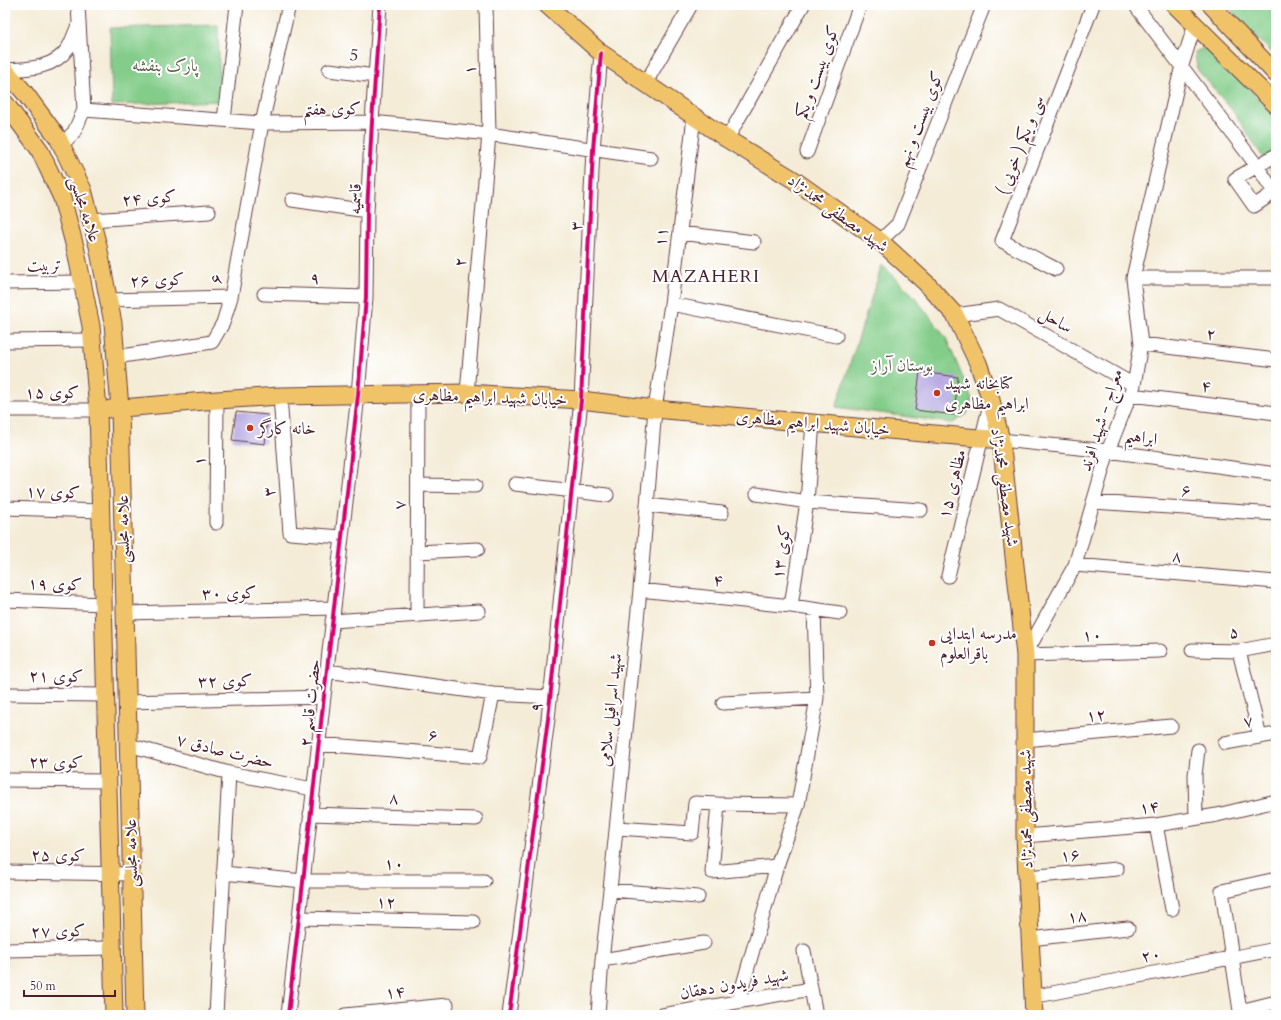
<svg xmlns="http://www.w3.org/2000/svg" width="1281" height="1020" viewBox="0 0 1281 1020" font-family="Cardo,Amiri,serif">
<rect width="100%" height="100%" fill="#fff"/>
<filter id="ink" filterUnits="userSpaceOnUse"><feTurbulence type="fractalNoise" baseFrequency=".025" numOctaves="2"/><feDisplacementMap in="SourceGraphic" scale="8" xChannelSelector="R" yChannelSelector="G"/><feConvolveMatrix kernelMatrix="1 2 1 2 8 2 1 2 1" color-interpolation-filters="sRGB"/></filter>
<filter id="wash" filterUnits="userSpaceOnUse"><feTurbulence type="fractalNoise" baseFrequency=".012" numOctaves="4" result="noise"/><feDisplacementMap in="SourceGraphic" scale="16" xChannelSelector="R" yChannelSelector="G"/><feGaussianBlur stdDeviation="0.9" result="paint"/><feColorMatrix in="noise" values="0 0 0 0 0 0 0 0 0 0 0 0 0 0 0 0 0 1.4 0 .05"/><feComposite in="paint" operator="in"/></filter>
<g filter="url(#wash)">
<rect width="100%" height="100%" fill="#f4ecd7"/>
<path fill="#83cc89" stroke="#66765a" d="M1226,5H1276V57Z
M218,25L220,101L112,105L110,28Z
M1210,45L1276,118V177L1232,110L1197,69L1195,52Z
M882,265L914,296L946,338L972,399L967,414L953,423L836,407Z"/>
<g id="blocks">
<path fill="#b5a8e3" d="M920,372L958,377L954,415L915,410Z
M236,412L268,415L265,444L232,440Z"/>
</g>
</g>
<g filter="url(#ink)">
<use href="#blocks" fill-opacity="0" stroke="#643e45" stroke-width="1"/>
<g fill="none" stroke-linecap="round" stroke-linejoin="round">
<g stroke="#643e45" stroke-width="15">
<path id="minor" d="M1135,5L1257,166L1276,195
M5,70C28,69 54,69 68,48C72,42 74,34 77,28
M329,70L375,76
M645,84L691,5
M84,110L262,123L372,122L489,134L651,158
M224,120L237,5
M727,139L803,5
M61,146L74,132L84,110L78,5
M807,152L860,5
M1276,155L1235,179L1254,206L1276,191
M292,200L367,211
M91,220L209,212
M680,233L754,242
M880,241L898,224L984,5
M1056,269L1002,241L1093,5
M1133,278H1276
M5,283L83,282
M264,294L366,297
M108,300L231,297
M671,304L836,336
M955,315L999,309L1134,385
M5,341L92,340
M1141,344L1276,360
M116,357L212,342L223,323L231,297L262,123L289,5
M467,393L489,134L486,5
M1131,395L1276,413
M280,396L290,533L342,537
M5,410H98
M1001,440L1108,451L1276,474
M515,484L607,495
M418,485L475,486
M757,494L807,502L921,510
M1093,502L1276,514
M647,505L722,513
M5,508L101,511
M216,523L217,400
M417,552L478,549
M1075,565L1276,582
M948,576L991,400
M640,590L791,606L840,613
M5,600L103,604
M791,606L807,502L813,422
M125,613L334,608
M417,616L418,394
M332,621L479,611
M1192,650L1239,651L1276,644
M1239,651L1260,737
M1025,655L1075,565L1108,451L1134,385L1141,344L1133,278L1182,65L1195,24
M1025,655L1160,651
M327,671L493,694L550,697
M5,694L105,695
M127,702L324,697
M723,703L817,698
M1025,740L1171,726
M1225,743L1276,734
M318,744L480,757L493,694
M129,745L229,773L313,789
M5,780L108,781
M310,814L476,819
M1196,818L1195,775L1198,750
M1156,825L1172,909
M617,828L692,833L695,803L718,804
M1025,836L1156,825L1217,815L1276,801
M777,866L712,872L718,804L798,805
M5,872L132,874
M223,873L303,881H484
M1027,877L1117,869
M1276,879L1222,891L1240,1011L1276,1002
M610,890L698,897
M299,918L473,922
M1030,939L1128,928
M5,950L112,948
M804,951L816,1015
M602,960L704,943
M1032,997L1276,949
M738,1002L777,866L798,805L817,698L814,610
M216,1015L229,773
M288,1015L358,395L366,297L367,211L372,122L380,5
M345,1015L447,1005
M509,1015L548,719L581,400L593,150L601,53
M598,1015L602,960L610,890L640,590L655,409L671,304L694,117
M662,1015L811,989"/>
</g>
<g stroke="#643e45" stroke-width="19">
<path id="major" d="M547,5L601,53L727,139L794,180L880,241L926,283L955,315L978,363L991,400L1001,440L1025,655V836L1034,1015
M1175,5L1276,105
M1211,5L1276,74
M5,70L24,92L58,138L83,190L98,246L113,323L120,408L135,1015
M5,103L39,149L62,198L76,251L91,326L98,410L114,1015
M110,409L217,400L280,396L467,393L581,400L655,409L1001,440"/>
</g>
<use href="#minor" stroke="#fff" stroke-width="13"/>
<use href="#major" stroke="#f1c369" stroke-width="17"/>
<g stroke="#fff" stroke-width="6">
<path id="cycleway" d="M288,1015L358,395L366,297L367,211L372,122L380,5
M509,1015L548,719L581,400L593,150L601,53"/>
</g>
<use href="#cycleway" stroke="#d6006c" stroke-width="4"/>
</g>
</g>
<g fill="#c8321e" stroke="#fff" stroke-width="1.5">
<circle cx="937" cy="393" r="4"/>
<circle cx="250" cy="428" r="4"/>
<circle cx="932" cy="643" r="4"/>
</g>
<g text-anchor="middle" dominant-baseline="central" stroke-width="4" stroke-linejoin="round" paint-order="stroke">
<g font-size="17" fill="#4a1f2b" stroke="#fff">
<text transform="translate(354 55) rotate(8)">5</text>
<text transform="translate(470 70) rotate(-91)">۱</text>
<text transform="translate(817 72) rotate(-70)">کوی بیست و یکم</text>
<text transform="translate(332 109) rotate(-1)">کوی هفتم</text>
<text transform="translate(920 119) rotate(-69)">کوی بیست و نهم</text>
<text transform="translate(1020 145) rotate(-69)">سی و یکم ( خویی )</text>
<text transform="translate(149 198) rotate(-4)">کوی ۲۴</text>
<text transform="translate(355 199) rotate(-88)">قاسمیه</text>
<text transform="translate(85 209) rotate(72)">علامه مجلسی</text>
<text transform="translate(838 213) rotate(36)">شهید مصطفی محمدنژاد</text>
<text transform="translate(576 226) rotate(-87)">۳</text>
<text transform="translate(661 237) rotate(-83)">۱۱</text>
<text transform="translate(460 262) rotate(-85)">۲</text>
<text transform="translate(44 265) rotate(-1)">تربیت</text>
<text transform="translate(315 278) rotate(2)">۹</text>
<text transform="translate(216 279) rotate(-80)">۶</text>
<text transform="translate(157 280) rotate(-2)">کوی ۲۶</text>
<text transform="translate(1056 320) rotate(30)">ساحل</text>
<text transform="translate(1211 334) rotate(7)">۲</text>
<text transform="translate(1206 386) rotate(7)">۴</text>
<text x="52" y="392">کوی ۱۵</text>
<text transform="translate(490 397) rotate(2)">خیابان شهید ابراهیم مظاهری</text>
<text transform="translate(1101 420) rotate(-72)">معراج - شهید افرند</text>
<text transform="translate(813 423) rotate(5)">خیابان شهید ابراهیم مظاهری</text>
<text transform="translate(1141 437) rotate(8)">ابراهیم</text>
<text transform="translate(199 461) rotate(-90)">۱</text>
<text transform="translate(952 484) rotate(-76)">۱۵ مظاهری</text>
<text transform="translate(1005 487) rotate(82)">شهید مصطفی محمدنژاد</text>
<text transform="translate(1186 490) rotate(4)">۶</text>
<text transform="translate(53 492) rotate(2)">کوی ۱۷</text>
<text transform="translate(269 492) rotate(-94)">۳</text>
<text transform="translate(399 505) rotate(-90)">۷</text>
<text transform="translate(123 529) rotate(-91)">علامه مجلسی</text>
<text transform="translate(781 552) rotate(-82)">کوی ۱۳</text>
<text transform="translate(1177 556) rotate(5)">۸</text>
<text transform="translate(718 580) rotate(6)">۴</text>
<text transform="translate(55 584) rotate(2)">کوی ۱۹</text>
<text transform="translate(229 593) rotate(-1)">کوی ۳۰</text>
<text transform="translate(1234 632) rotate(-3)">۵</text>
<text transform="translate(1092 635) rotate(-2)">۱۰</text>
<text transform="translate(56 676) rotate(1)">کوی ۲۱</text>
<text transform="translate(225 681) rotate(-1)">کوی ۳۲</text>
<text transform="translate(310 703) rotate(-84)">۲ حضرت قاسم</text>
<text transform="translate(536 707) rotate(-84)">۹</text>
<text transform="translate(610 710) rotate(-84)">شهید اسرافیل سلامی</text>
<text transform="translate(1096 715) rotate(-5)">۱۲</text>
<text transform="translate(1248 721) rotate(-9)">۷</text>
<text transform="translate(433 735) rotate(5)">۶</text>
<text transform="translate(225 751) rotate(14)">۷ حضرت صادق</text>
<text transform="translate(56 762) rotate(1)">کوی ۲۳</text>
<text transform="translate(394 798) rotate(2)">۸</text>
<text transform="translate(1149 807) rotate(-6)">۱۴</text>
<text transform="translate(1026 809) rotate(-91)">شهید مصطفی محمدنژاد</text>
<text transform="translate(131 853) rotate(-91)">علامه مجلسی</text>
<text transform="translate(58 855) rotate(1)">کوی ۲۵</text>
<text transform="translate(1070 855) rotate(-5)">۱۶</text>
<text x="394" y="863">۱۰</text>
<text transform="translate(386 902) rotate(1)">۱۲</text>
<text transform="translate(1077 916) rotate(-6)">۱۸</text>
<text transform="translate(58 931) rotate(-1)">کوی ۲۷</text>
<text transform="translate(1151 955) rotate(-11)">۲۰</text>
<text transform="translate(734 984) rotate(-10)">شهید فریدون دهقان</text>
<text transform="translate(395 992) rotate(-5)">۱۴</text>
</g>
<g font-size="17" fill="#5e5c4c" stroke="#fff">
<text x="165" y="65">پارک بنفشه</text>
<text x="902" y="365">بوستان آراز</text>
</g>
<g font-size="17" fill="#4a1f2b" stroke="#fff" text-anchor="start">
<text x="945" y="383">کتابخانه شهید<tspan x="945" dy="20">ابراهیم مظاهری</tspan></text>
<text x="258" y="428">خانه کارگر</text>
<text x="940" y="633">مدرسه ابتدایی<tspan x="940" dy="20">باقرالعلوم</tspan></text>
</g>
<g font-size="18" letter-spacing="1" fill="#4a1f2b" stroke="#fff">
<text x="706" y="276">MAZAHERI</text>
</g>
</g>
<rect width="1281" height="1020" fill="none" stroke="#fff" stroke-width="20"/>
<path d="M24 990v6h91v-6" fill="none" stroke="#4a1f2b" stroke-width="2"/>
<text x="30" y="990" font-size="12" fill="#4a1f2b" stroke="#ffffff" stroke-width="3" paint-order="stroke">50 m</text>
</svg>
